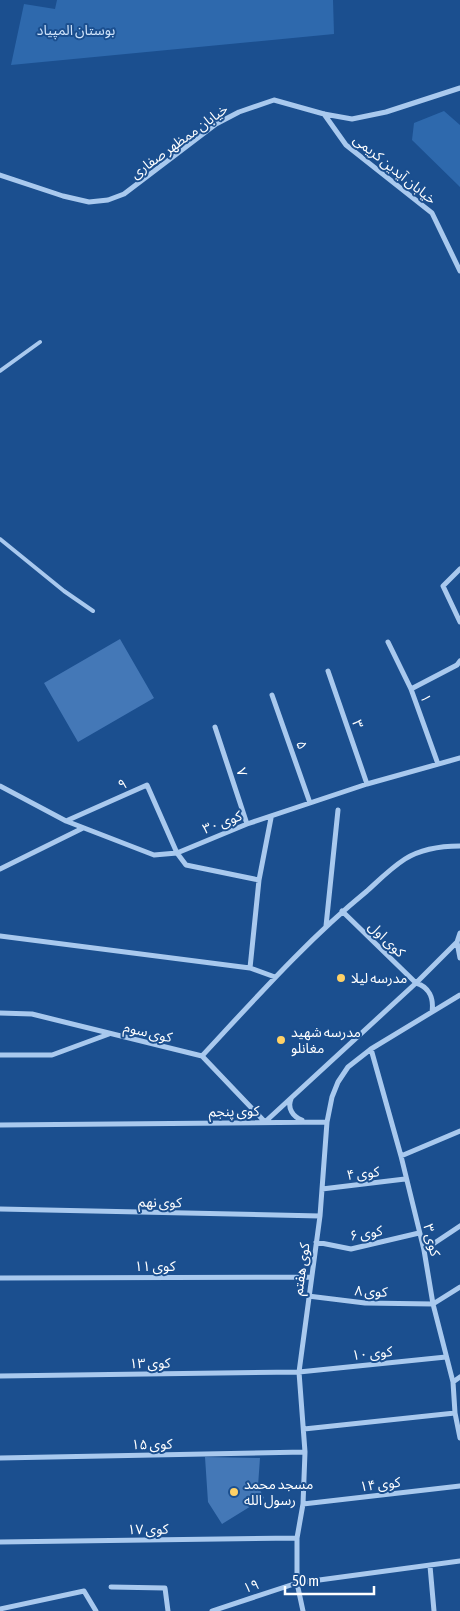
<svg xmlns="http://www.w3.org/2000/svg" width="460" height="1611" viewBox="0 0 460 1611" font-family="'Asap Condensed','Noto Sans Arabic',sans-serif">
<rect width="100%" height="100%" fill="#1b4f8f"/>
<path fill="#2e69ad" d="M57,0H333L334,34L11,65L24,4L55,9Z
M444,111L460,125V187L412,140L414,123Z"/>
<path fill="#4478b7" d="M120,639L154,698L78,742L44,683Z
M205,1457L260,1458L258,1486L264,1498L222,1524L208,1502Z"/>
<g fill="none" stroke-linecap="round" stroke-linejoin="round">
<path stroke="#a9c9ee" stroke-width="4" d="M0,371L40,342
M0,539L64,591L93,611"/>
<path stroke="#a9c9ee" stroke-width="5" d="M324,114L346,145L432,213L460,271
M0,175L63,196L89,202L108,200L124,194L216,124L239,112L274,100L324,114L352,119L386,112L460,88
M460,569L443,586L460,622
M388,642L411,689L438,764
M328,671L367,784
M411,689L457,665L460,661
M272,695L310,803
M215,727L247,824
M0,786L66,821L154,855L177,853L247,824L367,784L460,758
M271,818L259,880L250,968L275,977
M66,821L147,785L177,853L186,865L259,880
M0,869L83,828
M342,911L416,983C429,987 434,998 432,1012
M326,926L338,810
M460,933L457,942L460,958
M0,936L250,968
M0,1013L32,1014L202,1056L265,1122
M371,1049L401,1156L424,1250L433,1304L453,1382L455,1413L460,1438
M0,1055H52L109,1034
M202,1056C255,999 307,940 367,891C379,880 391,868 405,859C421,849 442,846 460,846
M291,1099C287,1108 293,1117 302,1120
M265,1122L416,983L457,942
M0,1125L327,1122
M401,1156L460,1131
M322,1189L405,1179
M0,1209L320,1216
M316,1242L351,1249L419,1233
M424,1250L460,1226
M0,1278L311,1277
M308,1296L365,1303L433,1304
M433,1304L460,1287
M0,1376L299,1372L446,1357
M453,1382L460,1377
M304,1429L455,1413
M0,1458L305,1452
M303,1504L460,1486
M0,1542L297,1538
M430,1566L434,1611
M111,1587L165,1588L168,1611
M0,1609L84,1591L96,1611
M212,1611L297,1583L460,1561
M303,1611L297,1583V1538L303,1504L305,1452L299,1372L320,1216L327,1122L332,1097L338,1082L348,1067L371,1049L460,995"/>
</g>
<g fill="#ffd166" stroke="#1b4f8f" stroke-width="2">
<circle cx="341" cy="978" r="5"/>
<circle cx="281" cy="1040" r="5"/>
<circle cx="234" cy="1492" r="5"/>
</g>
<g text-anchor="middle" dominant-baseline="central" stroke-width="4" stroke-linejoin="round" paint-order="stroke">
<g font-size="14" fill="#cfe3fa" stroke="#1b4f8f">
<text x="76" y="30">بوستان المپیاد</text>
</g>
<g font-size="14" fill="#fff" stroke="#1b4f8f">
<text transform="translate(179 141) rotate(-36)">خیابان ممظهر صفاری</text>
<text transform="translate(395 169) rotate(39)">خیابان آیدین کریمی</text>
<text transform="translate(426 698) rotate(70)">۱</text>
<text transform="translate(358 724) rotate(71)">۳</text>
<text transform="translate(302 745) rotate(71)">۵</text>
<text transform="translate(242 772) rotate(72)">۷</text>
<text transform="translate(122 784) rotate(-24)">۹</text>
<text transform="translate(222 822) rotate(-21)">کوی ۳۰</text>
<text transform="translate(387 939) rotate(44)">کوی اول</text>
<text transform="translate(148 1032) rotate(13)">کوی سوم</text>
<text transform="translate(234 1111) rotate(-1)">کوی پنجم</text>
<text transform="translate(363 1173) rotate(-7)">کوی ۴</text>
<text transform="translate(160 1202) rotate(1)">کوی نهم</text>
<text transform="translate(366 1233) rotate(-10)">کوی ۶</text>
<text transform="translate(432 1240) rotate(76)">کوی ۳</text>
<text x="155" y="1266">کوی ۱۱</text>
<text transform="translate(301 1269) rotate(-82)">کوی هفتم</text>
<text transform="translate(371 1291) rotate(3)">کوی ۸</text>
<text transform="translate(372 1353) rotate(-6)">کوی ۱۰</text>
<text transform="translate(150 1363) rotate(-1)">کوی ۱۳</text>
<text transform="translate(152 1444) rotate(-1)">کوی ۱۵</text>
<text transform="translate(380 1484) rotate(-7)">کوی ۱۴</text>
<text transform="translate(148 1529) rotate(-1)">کوی ۱۷</text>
<text transform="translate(251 1586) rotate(-18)">۱۹</text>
</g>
<g font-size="14" fill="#fff" stroke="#1b4f8f" text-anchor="start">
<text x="351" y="978">مدرسه لیلا</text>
<text x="291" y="1032">مدرسه شهید<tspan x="291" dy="16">مغانلو</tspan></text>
<text x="244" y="1484">مسجد محمد<tspan x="244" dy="16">رسول الله</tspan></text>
</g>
</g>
<path d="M285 1586v8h89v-8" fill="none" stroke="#ffffff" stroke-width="2.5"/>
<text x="292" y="1586" font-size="15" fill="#ffffff" stroke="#1b4f8f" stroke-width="4" paint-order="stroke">50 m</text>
</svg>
